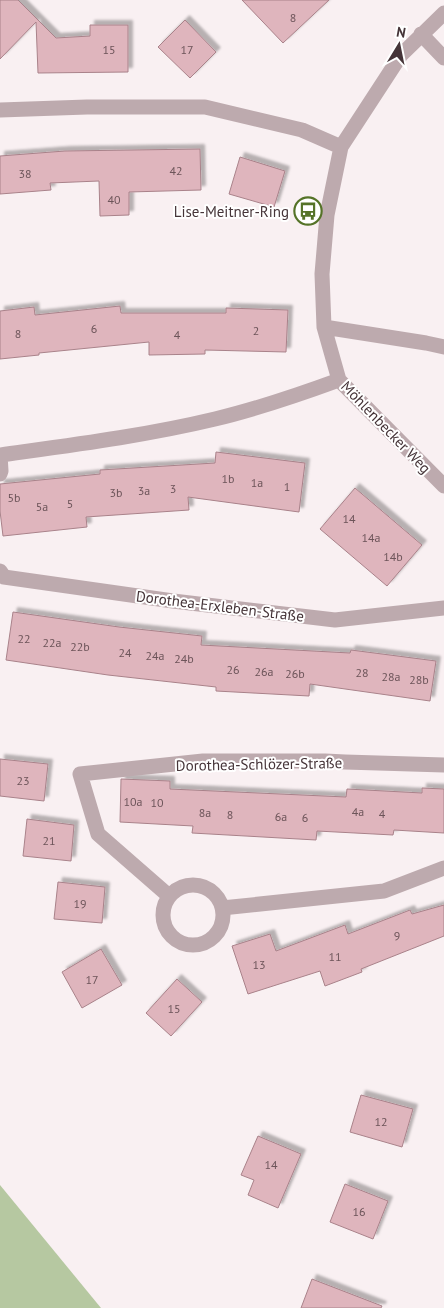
<svg xmlns="http://www.w3.org/2000/svg" width="444" height="1308" viewBox="0 0 444 1308" font-family="'PT Sans',sans-serif">
<defs>
<filter id="shadow"><feDropShadow dx="4.5" dy="-4.5" stdDeviation="1" flood-color="#0004"/></filter>
</defs>
<rect width="100%" height="100%" fill="#f9f0f2"/>
<path fill="#b6c8a1" d="M0,1185L101,1308H0Z"/>
<path fill="#dfb5bd" stroke="#a9828a" filter="url(#shadow)" d="M0,0H18L56,38L90,36V25H128V72L38,73L36,22L0,59Z
M242,0H329L283,43Z
M185,20L216,52L190,78L158,47Z
M200,149L201,190L129,192V215L100,216L99,181L50,183L51,190L0,194V156L65,151Z
M240,157L285,171L274,207L229,194Z
M120,306L121,313H226V308L288,310L286,352L205,350V354L149,355V342L39,353V355L0,359V311L34,307L35,315Z
M216,452L305,463L299,512L188,497L189,510L86,517L87,527L3,536L0,511V484L100,474V470L215,463Z
M355,488L422,545L387,586L320,529Z
M13,612L119,627L202,636L201,645L350,653L351,650L436,661L430,701L310,684L309,696L216,691V687L108,675L6,660Z
M0,759L48,764L44,801L0,796Z
M121,779L170,781V789L346,797L347,789L422,793V788L444,789V833L394,830L393,835L317,831L316,840L192,833L193,826L120,822Z
M27,819L74,825L71,861L23,856Z
M58,882L105,887L102,923L54,919Z
M444,905V936L361,969L362,972L325,986L320,971L248,994L232,946L270,934L276,951L345,925L348,934L410,910L412,914Z
M101,949L122,985L82,1008L62,972Z
M177,979L202,1002L171,1036L146,1013Z
M361,1095L413,1109L402,1147L350,1132Z
M258,1136L301,1154L278,1208L248,1195L254,1180L241,1175Z
M345,1184L388,1201L373,1239L330,1222Z
M312,1279L382,1306L381,1308H301Z"/>
<g fill="none" stroke-linecap="round" stroke-linejoin="round">
<path stroke="#bdaaae" stroke-width="15" d="M444,13L401,55L341,147L327,215L322,274L324,327L339,380L444,486
M421,34L444,58
M0,110L87,107H205L302,130L341,147
M324,327L426,343L444,347
M0,455C72,445 144,436 215,419C257,409 298,395 339,380
M0,455L1,471L0,474
M0,571L4,577L173,601L335,620L444,608
M163 915a30 30 0 1 1 60 0a30 30 0 1 1-60 0Z
M169,896L98,834L80,774L203,761H325L345,762L444,765
M222,908L384,891L444,868"/>
</g>
<defs>
<g id="bus-ring" transform="scale(1.4375)"><circle r="9.5" fill="#fff" stroke="#557328" stroke-width="1.5"/><path d="M-5-6H5V4H4V6H2V4H-2V6H-4V4H-5ZM-3.5-4V0h7V-4ZM-3.5 1.2v1.5H-2V1.2ZM2 1.2v1.5H3.5V1.2Z" fill="#557328"/></g>
</defs>
<g fill-rule="evenodd">
<use href="#bus-ring" x="308" y="211"/>
</g>
<g text-anchor="middle" dominant-baseline="central" stroke-width="4" stroke-linejoin="round" paint-order="stroke">
<g font-size="12" fill="#6c5459">
<text x="293" y="17">8</text>
<text x="109" y="49">15</text>
<text x="187" y="49">17</text>
<text x="176" y="170">42</text>
<text x="25" y="173">38</text>
<text x="114" y="199">40</text>
<text x="94" y="328">6</text>
<text x="256" y="330">2</text>
<text x="18" y="333">8</text>
<text x="177" y="334">4</text>
<text x="228" y="478">1b</text>
<text x="257" y="482">1a</text>
<text x="287" y="486">1</text>
<text x="173" y="488">3</text>
<text x="144" y="490">3a</text>
<text x="116" y="492">3b</text>
<text x="14" y="497">5b</text>
<text x="70" y="503">5</text>
<text x="42" y="506">5a</text>
<text x="349" y="518">14</text>
<text x="371" y="537">14a</text>
<text x="393" y="556">14b</text>
<text x="24" y="638">22</text>
<text x="52" y="642">22a</text>
<text x="80" y="646">22b</text>
<text x="125" y="652">24</text>
<text x="155" y="655">24a</text>
<text x="184" y="658">24b</text>
<text x="233" y="669">26</text>
<text x="264" y="671">26a</text>
<text x="362" y="672">28</text>
<text x="295" y="673">26b</text>
<text x="391" y="676">28a</text>
<text x="419" y="679">28b</text>
<text x="23" y="780">23</text>
<text x="133" y="801">10a</text>
<text x="157" y="802">10</text>
<text x="358" y="811">4a</text>
<text x="205" y="812">8a</text>
<text x="382" y="813">4</text>
<text x="230" y="814">8</text>
<text x="281" y="816">6a</text>
<text x="305" y="817">6</text>
<text x="49" y="840">21</text>
<text x="80" y="903">19</text>
<text x="397" y="935">9</text>
<text x="335" y="956">11</text>
<text x="259" y="964">13</text>
<text x="92" y="979">17</text>
<text x="174" y="1008">15</text>
<text x="381" y="1121">12</text>
<text x="271" y="1164">14</text>
<text x="359" y="1211">16</text>
</g>
<g font-size="15" fill="#453438" stroke="#fff" text-anchor="end">
<text x="289" y="211">Lise-Meitner-Ring</text>
</g>
<g font-size="15" fill="#453438" stroke="#fff">
<text transform="translate(386 427) rotate(46)">Möhlenbecker Weg</text>
<text transform="translate(220 606) rotate(7)">Dorothea-Erxleben-Straße</text>
<text transform="translate(259 764) rotate(-1)">Dorothea-Schlözer-Straße</text>
</g>
</g>
<g transform="translate(399 45) rotate(10)" stroke="#ffffff" stroke-width="4" paint-order="stroke">
<path d="M0-4L9 19L0 12L-9 19Z" fill="#453438"/>
<text y="-8" font-size="14" font-weight="bold" text-anchor="middle" fill="#453438">N</text>
</g>
</svg>
